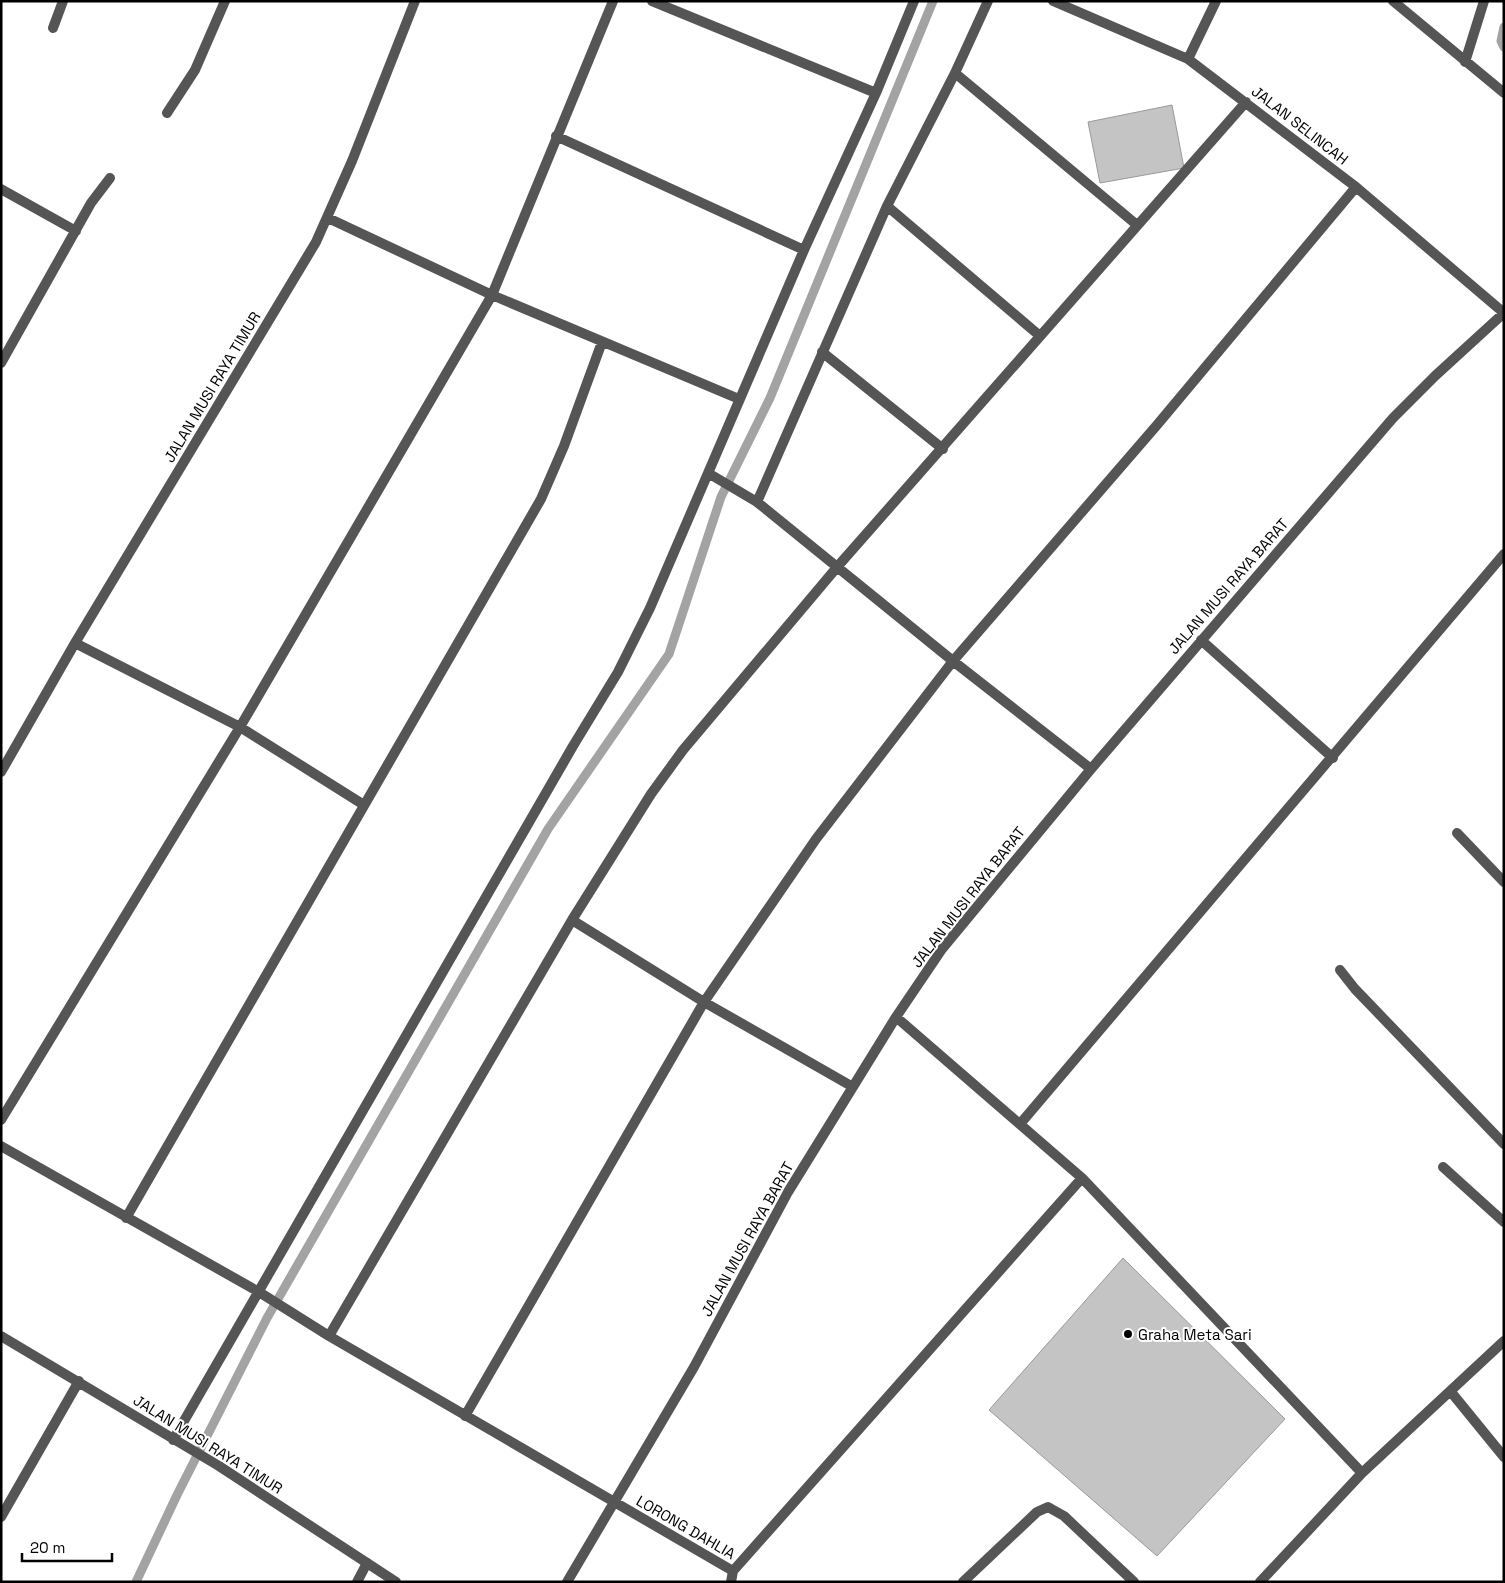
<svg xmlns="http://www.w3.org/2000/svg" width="1505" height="1583" viewBox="0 0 1505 1583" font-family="'Space Grotesk',sans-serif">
<rect width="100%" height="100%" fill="#fff"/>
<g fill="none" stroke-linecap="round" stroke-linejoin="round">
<path stroke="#a3a3a3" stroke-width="9" d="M1504,27L1501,41L1504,47
M136,1582L177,1495L267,1318L548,829L669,654L721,497L770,398L933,1"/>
</g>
<path fill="#c4c4c4" stroke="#999" d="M1172,105L1184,168L1100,183L1088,122Z
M1123,1258L1285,1419L1157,1556L989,1410Z"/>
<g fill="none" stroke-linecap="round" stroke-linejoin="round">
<path stroke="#555" stroke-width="10" d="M357,1582L367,1563"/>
<path stroke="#555" stroke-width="10" d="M652,1L876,93
M1053,1L1188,59L1356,187L1504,313
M1393,1L1504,93
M53,28L63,1
M1188,59L1216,1
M1465,62L1484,1
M955,73L1137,225
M167,113L195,70L225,1
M556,136L804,250
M1,189L76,231
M887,206L1040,336
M328,218L492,295L739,399
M822,352L943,449
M1,363L91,203L110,178
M708,473L757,502L953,661L1091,769
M757,502L887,206L955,73L988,1
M1201,640L1333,758
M75,643L240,727L364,805
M1,772L75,643L316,242L352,161L415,1
M1457,833L1504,882
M572,920L704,1002L853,1087
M1340,970L1355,989L1504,1144
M896,1017L1082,1178L1362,1473
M1,1120L240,727L492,295L613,1
M1020,1124L1504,554
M1,1146L259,1292L329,1336L733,1571L731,1582
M1443,1167L1504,1222
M126,1218L541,499L564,446L602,342
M1,1336L219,1466L396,1582
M329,1336L572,920L651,794L683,750L838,566L1246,102
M1451,1392L1504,1457
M465,1416L704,1002L816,839L953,661L1157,425L1356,187
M173,1440L573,746L618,672L650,608L804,250L876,93L914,1
M1,1517L79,1381
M733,1571L1082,1178
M567,1582L694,1367L788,1192L896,1017L942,949L1091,769L1393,418L1435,376L1504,313
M963,1582L1037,1512L1048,1507L1064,1516L1134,1582
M1260,1582L1362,1473L1504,1341"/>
</g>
<circle fill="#000" stroke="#fff" stroke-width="2" cx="1128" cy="1334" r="5"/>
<g text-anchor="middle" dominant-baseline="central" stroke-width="4" stroke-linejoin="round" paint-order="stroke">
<g font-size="15" fill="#000" stroke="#fff">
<text transform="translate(1300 125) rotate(38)">JALAN SELINCAH</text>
<text transform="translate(212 387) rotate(-59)">JALAN MUSI RAYA TIMUR</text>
<text transform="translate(1228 586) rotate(-49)">JALAN MUSI RAYA BARAT</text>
<text transform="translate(968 897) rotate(-52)">JALAN MUSI RAYA BARAT</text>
<text transform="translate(747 1239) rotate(-61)">JALAN MUSI RAYA BARAT</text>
<text transform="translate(208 1444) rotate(32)">JALAN MUSI RAYA TIMUR</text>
<text transform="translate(686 1527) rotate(30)">LORONG DAHLIA</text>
</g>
<g font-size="15" fill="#000" stroke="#fff" text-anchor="start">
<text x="1138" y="1334">Graha Meta Sari</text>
</g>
</g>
<rect width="1505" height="1583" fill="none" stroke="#000000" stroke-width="5"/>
<path d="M22 1553v8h90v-8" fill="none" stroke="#000000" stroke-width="2.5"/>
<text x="30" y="1553" font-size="15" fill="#000000" stroke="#ffffff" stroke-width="4" paint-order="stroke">20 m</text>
</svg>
